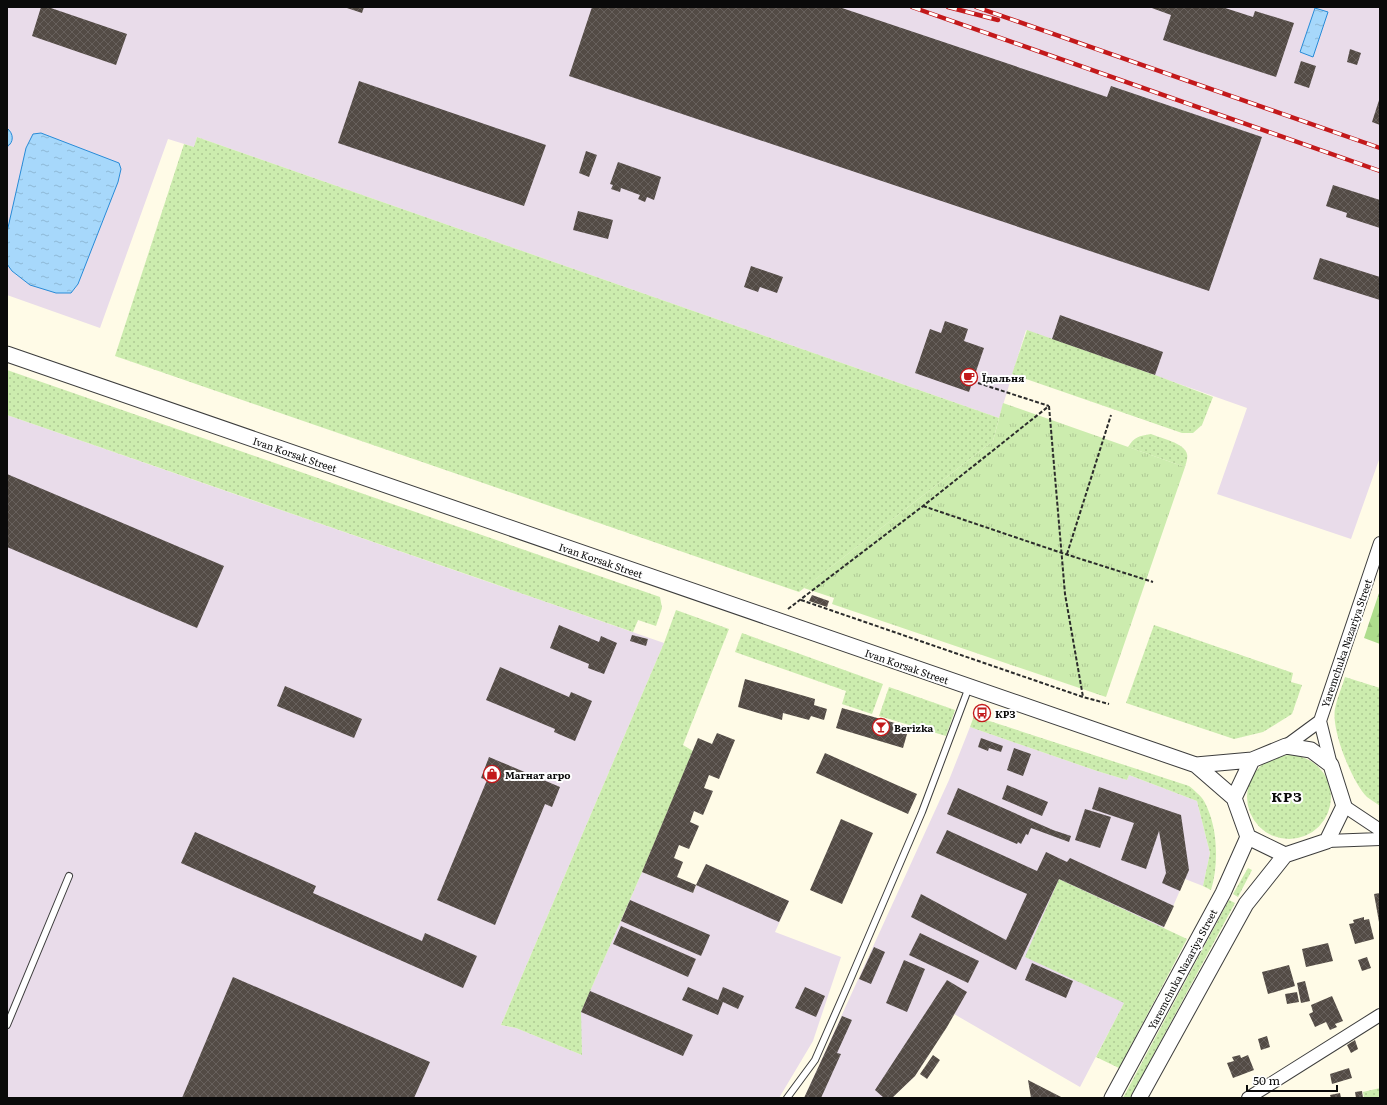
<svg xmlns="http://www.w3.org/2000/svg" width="1387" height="1105" viewBox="0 0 1387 1105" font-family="Literata,serif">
<defs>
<pattern id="grass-dots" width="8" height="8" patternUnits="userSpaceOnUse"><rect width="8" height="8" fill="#ccecae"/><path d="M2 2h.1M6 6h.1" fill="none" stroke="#aec994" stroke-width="1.8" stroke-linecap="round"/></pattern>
<pattern id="forest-firs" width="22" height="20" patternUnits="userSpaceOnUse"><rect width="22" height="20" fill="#aedd8c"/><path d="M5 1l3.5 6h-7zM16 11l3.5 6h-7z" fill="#94bc77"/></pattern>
<pattern id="park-tufts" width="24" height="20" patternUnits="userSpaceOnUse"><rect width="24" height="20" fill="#ccecae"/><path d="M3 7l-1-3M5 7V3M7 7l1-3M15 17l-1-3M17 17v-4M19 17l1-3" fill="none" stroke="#aec994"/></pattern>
<pattern id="water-ripples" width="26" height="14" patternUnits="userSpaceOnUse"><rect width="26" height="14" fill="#a7d8fb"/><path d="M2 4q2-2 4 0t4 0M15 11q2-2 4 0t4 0" fill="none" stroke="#8eb8d6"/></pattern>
<pattern id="building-cross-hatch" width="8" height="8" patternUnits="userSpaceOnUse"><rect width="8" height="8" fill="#534b45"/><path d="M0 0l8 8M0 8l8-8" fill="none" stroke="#67605c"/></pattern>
</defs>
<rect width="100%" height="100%" fill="#fffbe7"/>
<path fill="#e9dcea" d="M7,7H1380V457L1351,539L1217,494L1247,408L1052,339L1026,330L999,418L197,137L194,147L168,139L100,328L7,295Z
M7,415L664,643L501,1025L516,1028L582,1055L580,1014L642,872L693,893L706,864L789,901L775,932L841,957L813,1041L779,1098H7Z
M970,727L1097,771L1127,780L1129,775L1197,801L1210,853L1203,886L1185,879L1164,927L1080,1087L954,1014L915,1076L892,1098H804L949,780Z"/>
<path fill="url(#grass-dots)" d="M197,137L999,418L993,441L799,592L115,356L184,144L194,147Z
M1027,330L1155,375L1213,397L1202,425L1193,433H1182L1012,374Z
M7,370L660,597L662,608L656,626L638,620L633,632L7,415Z
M1151,434C1160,438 1185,443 1187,454C1188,458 1186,463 1185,467L1128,447C1134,437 1139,436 1151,434Z
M676,610L729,629L683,745L693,751L642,872L581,1012L582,1055L516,1028L501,1025L664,643Z
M1154,625L1293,673L1291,682L1302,685L1292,714L1263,732L1234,739L1126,703Z
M742,633L883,684L872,714L842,704L846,691L735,652Z
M1345,677L1380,688V806C1376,803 1371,800 1367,797C1352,782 1331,730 1335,709C1337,698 1342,687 1345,677Z
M889,687L955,710L946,736L879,716Z
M974,716L1189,786C1194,790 1201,796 1204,801C1218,826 1219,864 1211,890L1203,886L1210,853L1197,801L1129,775L1127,780L1097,771L970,727Z
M1247 797a42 42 0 1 1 84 0a42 42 0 1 1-84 0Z
M1248,868L1252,870L1238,897L1233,894Z
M1059,879L1187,939L1119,1068L1096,1057L1124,1003L1025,957Z
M1229,900L1235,903L1130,1098H1123Z
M1380,1088V1098H1364L1363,1092Z"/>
<path fill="url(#forest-firs)" d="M1380,590V644L1364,638Z"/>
<path fill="url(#park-tufts)" d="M1003,403L1185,467L1106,697L832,604L834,598L804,588L993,441Z"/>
<path fill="url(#water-ripples)" stroke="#288bd7" d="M1315,8L1328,12L1313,57L1300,52Z
M7,128C14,134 14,142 7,147Z
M41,133L119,163L121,169L118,182L78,284L71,293H56L30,285L12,271L7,264V232L26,148L33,134Z"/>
<path fill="url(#building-cross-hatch)" d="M41,7H48L127,34L116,65L32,36Z
M344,7H364L362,13Z
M592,7H839L1107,97L1111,86L1262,137L1209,291L569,76Z
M1149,7H1222L1253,17L1255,11L1294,23L1276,77L1163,40L1171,15Z
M1350,49L1361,53L1357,65L1347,62Z
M1301,61L1316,66L1309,88L1294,83Z
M359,81L546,145L524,206L338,143Z
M1380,97V125L1372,122Z
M586,151L597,155L589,177L579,173Z
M618,162L661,177L654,200L647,197L645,202L638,199L640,195L621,188L620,192L611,189L613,185L610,184Z
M1333,185L1380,200V228L1346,217L1347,213L1326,206Z
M578,211L613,220L608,239L573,230Z
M1320,258L1380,277V300L1313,279Z
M751,266L783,277L777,293L760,287L758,292L744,287Z
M1060,315L1163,352L1155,375L1052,339Z
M945,321L968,329L964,341L984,348L969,392L915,373L930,329L941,333Z
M7,474L224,566L197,628L7,547Z
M812,595L829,601L827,607L809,601Z
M559,625L599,642L601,636L617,643L604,674L588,668L589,664L550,648Z
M632,635L648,639L646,646L630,641Z
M500,667L569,697L571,692L592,701L575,741L554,732L555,729L486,700Z
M745,679L815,699L814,705L827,709L824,720L811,716L809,720L783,713L782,720L738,707Z
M285,686L362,719L354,738L277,706Z
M842,708L909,727L903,748L836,728Z
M717,733L735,740L719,779L709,775L704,788L713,791L703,815L694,811L690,822L699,826L689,849L679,845L674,858L683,862L677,877L696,885L706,864L789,901L779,922L696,885L693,893L642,872L698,738L712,744Z
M981,738L1003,746L1001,752L989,748L988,751L978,747Z
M1014,748L1031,754L1023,776L1007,770Z
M825,753L917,794L908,814L816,773Z
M489,757L560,787L552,807L545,804L495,925L437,900L487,780L481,778Z
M1007,785L1048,802L1042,816L1002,799Z
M1099,787L1181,815L1189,870L1180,891L1162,883L1166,873L1159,831L1146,869L1121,860L1134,823L1092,809Z
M958,788L1053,830L1071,836L1069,842L1031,828L1028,835L1026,834L1021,844L1018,842L1017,844L947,814Z
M1085,809L1111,817L1100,848L1075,840Z
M841,819L873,833L842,904L810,890Z
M947,830L1037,871L1046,852L1067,862L1070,858L1174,906L1164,927L1059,879L1016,970L911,917L921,894L1006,940L1027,894L936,853Z
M195,832L316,886L313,893L422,941L425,933L477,956L463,988L181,863Z
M1380,893V921L1379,922L1374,894Z
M630,900L710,935L701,956L621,921Z
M1364,917V920L1369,919L1374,939L1355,944L1349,924L1354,923L1353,920Z
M621,926L696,959L688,977L613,944Z
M920,933L979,961L968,983L909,955Z
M1328,943L1333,961L1306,967L1302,949Z
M874,947L885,952L871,984L859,979Z
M1367,957L1371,968L1362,971L1358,960Z
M904,960L925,969L907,1012L886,1003Z
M1032,963L1073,981L1066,998L1025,980Z
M1289,965L1295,986L1268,994L1262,972Z
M233,977L430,1062L414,1098H182Z
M947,980L967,992L947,1027L915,1076L892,1098H884L875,1090Z
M1305,981L1310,1001L1301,1003L1297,983Z
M688,987L718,1000L723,987L744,996L738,1009L723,1002L718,1015L682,1000Z
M805,987L825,996L816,1017L795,1008Z
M590,991L693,1035L683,1056L581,1012Z
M1297,992L1299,1002L1287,1004L1285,994Z
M1332,996L1343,1021L1335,1024L1337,1027L1330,1030L1326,1022L1315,1027L1309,1014L1313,1012L1311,1005Z
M842,1016L852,1020L837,1053L841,1054L821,1098H804Z
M1267,1036L1270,1047L1261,1050L1258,1039Z
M1355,1040L1358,1049L1351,1053L1347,1045Z
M933,1055L940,1060L927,1079L920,1074Z
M1240,1055L1241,1058L1248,1055L1254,1070L1233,1078L1227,1063L1234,1061L1232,1057Z
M1349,1068L1352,1078L1332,1084L1330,1074Z
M1028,1080L1063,1098H1031Z
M1362,1091L1363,1098H1356L1355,1092Z
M1340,1093L1341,1098H1331L1330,1095Z"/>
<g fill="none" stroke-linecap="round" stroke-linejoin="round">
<g stroke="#3d3d3d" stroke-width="8">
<path id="service" d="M7,1025L69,876
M787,1098L815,1060L847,987L922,812L969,687"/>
</g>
<g stroke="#3d3d3d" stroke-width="14">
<path id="minor" d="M1286,746L1320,721
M1331,765L1320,721L1380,543
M1344,806L1380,830
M1327,841L1380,839
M1248,1098L1380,1015"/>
</g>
<g stroke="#3d3d3d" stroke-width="17">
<path id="tertiary" d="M7,354L1196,765L1234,798
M1286,746L1311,750L1331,765L1344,806L1327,841L1285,855L1248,837L1234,798L1252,760Z
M1196,765L1252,760
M1112,1098L1223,893L1248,837
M1139,1098L1246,904L1285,855"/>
</g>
<path stroke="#2c2c2c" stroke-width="2" stroke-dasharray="4 2" stroke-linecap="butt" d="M978,383L1049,406
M1049,406L1065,594L1083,697
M923,506L1062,553L1153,582
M1067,554L1111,415
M801,600L1083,697L1109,704
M788,609L923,506L1049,406"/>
<use href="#service" stroke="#fff" stroke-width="6"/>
<use href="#minor" stroke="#fff" stroke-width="12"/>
<use href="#tertiary" stroke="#fff" stroke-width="15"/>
<g stroke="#c3191b" stroke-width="4.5">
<path id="rail" d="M912,7L1380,171
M948,7L998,20
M976,7L1380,148"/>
</g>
<use href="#rail" stroke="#fff" stroke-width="3" stroke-dasharray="9" stroke-linecap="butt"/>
</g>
<defs>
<g id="cafe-ring" transform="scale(0.9)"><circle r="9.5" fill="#fff" stroke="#c3191b" stroke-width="1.5"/><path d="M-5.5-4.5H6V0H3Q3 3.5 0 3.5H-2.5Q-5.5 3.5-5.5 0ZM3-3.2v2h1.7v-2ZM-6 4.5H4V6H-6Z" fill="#c3191b"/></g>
<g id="bus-ring" transform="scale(0.9)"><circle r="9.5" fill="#fff" stroke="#c3191b" stroke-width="1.5"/><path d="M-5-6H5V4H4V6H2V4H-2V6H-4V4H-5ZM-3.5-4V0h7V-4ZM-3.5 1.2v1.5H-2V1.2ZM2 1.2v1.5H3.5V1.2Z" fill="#c3191b"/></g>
<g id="bar-ring" transform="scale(0.9)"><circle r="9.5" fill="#fff" stroke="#c3191b" stroke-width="1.5"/><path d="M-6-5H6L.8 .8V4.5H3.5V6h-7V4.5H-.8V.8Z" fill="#c3191b"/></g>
<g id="shop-ring" transform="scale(0.9)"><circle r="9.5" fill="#fff" stroke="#c3191b" stroke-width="1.5"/><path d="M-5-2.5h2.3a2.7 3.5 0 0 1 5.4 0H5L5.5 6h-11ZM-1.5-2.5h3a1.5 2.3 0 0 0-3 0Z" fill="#c3191b"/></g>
</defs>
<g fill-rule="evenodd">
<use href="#cafe-ring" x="969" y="377"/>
<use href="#bus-ring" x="982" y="713"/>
<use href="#bar-ring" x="881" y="727"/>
<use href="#shop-ring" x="492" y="774"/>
</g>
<g text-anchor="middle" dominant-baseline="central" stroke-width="4" stroke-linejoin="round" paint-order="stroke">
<g font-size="10" font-weight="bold" fill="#0a0a0a" stroke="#fff" text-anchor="start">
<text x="982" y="377">Їдальня</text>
<text x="995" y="713">КРЗ</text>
<text x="894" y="727">Berizka</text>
<text x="505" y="774">Магнат агро</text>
</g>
<g font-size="10" fill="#0a0a0a" stroke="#fff">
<text transform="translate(295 454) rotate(19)">Ivan Korsak Street</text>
<text transform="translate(601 560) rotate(19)">Ivan Korsak Street</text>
<text transform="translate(1346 643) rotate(-71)">Yaremchuka Nazariya Street</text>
<text transform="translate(907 666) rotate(19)">Ivan Korsak Street</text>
<text transform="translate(1182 969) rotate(-62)">Yaremchuka Nazariya Street</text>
</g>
<g font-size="14" font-weight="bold" letter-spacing="1" fill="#0a0a0a" stroke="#fff">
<text x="1287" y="796">КРЗ</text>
</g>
</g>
<rect width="1387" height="1105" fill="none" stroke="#0a0a0a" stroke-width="16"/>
<path d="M1247 1085v6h90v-6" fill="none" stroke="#0a0a0a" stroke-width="2"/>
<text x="1253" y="1085" font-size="12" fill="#0a0a0a" stroke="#ffffff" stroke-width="3" paint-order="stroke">50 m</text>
</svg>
